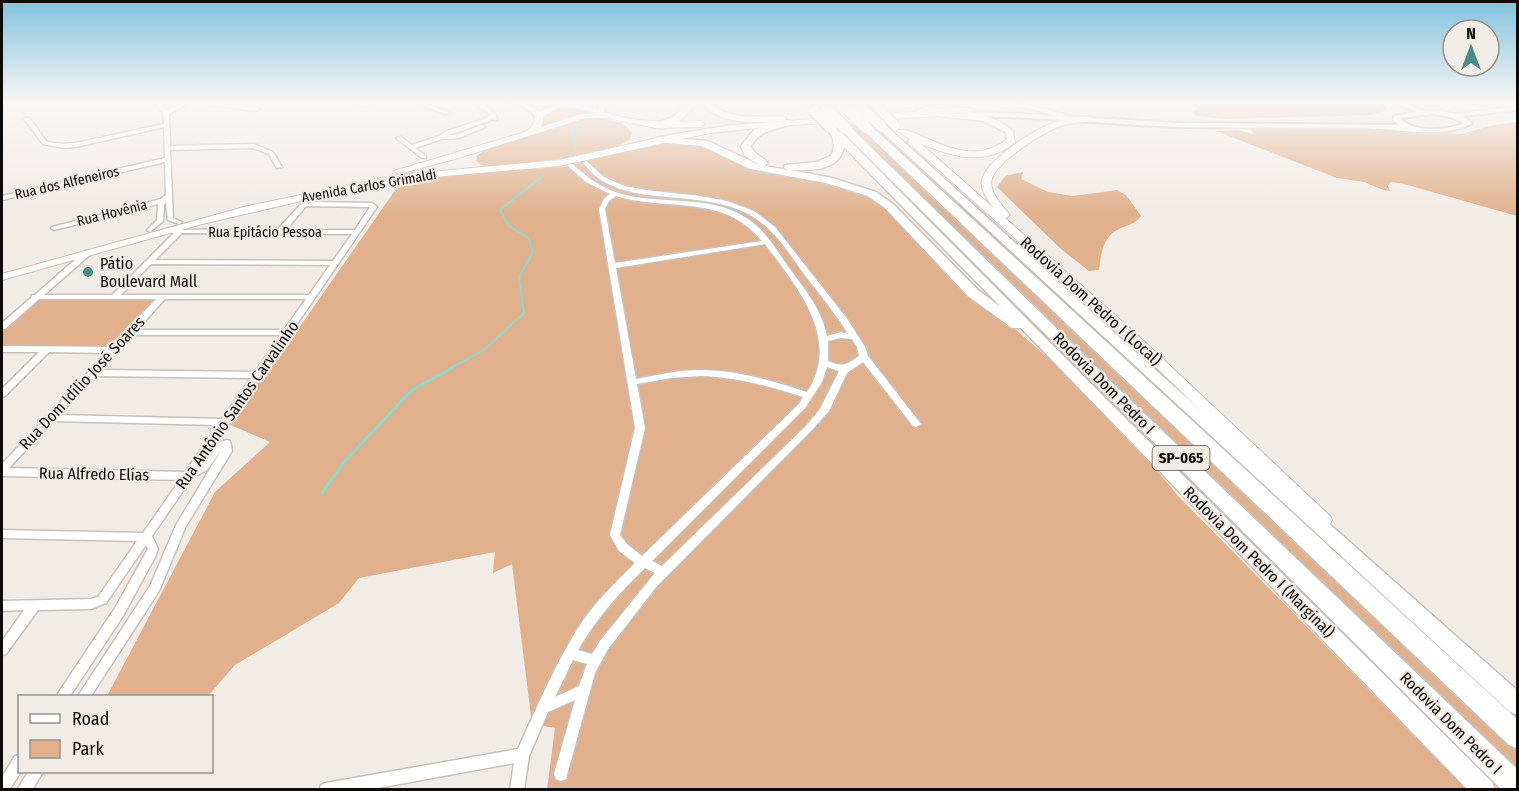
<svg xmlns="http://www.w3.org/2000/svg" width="1519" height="791" viewBox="0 0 1519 791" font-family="'Fira Sans Condensed',sans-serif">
<rect width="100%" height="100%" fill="#f2ece7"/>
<path fill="#e0b18c" d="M1194,103H1383L1387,110L1370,115L1221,119L1194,115L1193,112L1197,109Z
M568,106L581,107L595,114L537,129C543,112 551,109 568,106Z
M597,117L622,123L632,132L630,139C600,162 530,164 492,168L484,166L476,161L477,156L484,150L581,118Z
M1517,122V216L1404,184L1391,182L1388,186L1390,191L1383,190L1364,182L1337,178L1216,131L1238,130L1253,134L1251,129L1404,130L1461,134L1494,125Z
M857,123L1517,751V775L856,133L849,124Z
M671,139L695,142L754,167L853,191L889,206L973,293L1103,405L1178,496L1467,789H547L555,728L532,724L512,564L493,573L495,552L359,578L339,603L235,665L208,696H107L215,492L270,442L224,422L271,368L403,179L570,166L612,151Z
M1023,172L1021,179L1048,192L1073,196L1117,190L1126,195L1141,216C1135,224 1130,224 1121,228C1103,235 1101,253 1099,270L1089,271L1061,249L997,187L1005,176Z
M37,299H156L112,346L2,347V330Z"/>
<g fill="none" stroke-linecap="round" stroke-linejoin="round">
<path stroke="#8cd8ce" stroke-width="2" d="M561,108L572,116
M569,158L576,148L573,131L579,123
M449,369L484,350L524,313L519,277L533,252L528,238L509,226L500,210L541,177"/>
<path stroke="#8cd8ce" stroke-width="3" d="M322,493L345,461L412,390L452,368"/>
<g stroke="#c7c1bc" stroke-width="3">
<path id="minor" d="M154,103H160L167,110L182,103H189L169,114L170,146L254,144L273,152L282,167L277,168L269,154L253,148L170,150L173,218L182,222L179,224L168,220L166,202L164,205L163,221L150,232L147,230L157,220L158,204L54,230L51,228L52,227L161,199L166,195L165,162L2,200V196L165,158L164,127L76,147L63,148L43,144L24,119L25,118H29L47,142L63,144L76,143L164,124L163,113Z
M206,103H221L256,107L259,109L256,111L209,105Z
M355,103H375L366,107Z
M416,103H424L450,113L445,114Z
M474,103H480L495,113L497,120H493L492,118L489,121L448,135H456L482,125L485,127L459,138L442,139L415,148L426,156V158H422L396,138L401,137L412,145L439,136L447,131L485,119L490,114Z
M586,161L604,177L624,186L646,190L700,196L727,201L754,211L775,227L848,320L865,347L868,356L921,424L916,427L913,426L863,362L847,373L829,411L812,430L657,586L608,649L595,673L566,779L561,781L556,779L554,774L575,700L548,712L529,756L524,790H510L514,763L367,790H319L321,785L326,783L518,749C537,707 555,664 580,625C595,602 616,582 635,563L619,551L610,535L635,428L599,209L604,199L610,194L586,182L568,166V164H572C584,174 595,184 610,190C653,208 708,191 748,219C766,231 777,251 789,268C804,288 822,310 827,336L841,332L848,334C836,314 821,296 807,278C790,255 774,227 748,214C703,190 643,206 601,180C594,176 589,169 584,164L583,163ZM616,196C669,212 723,193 762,241L615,263L605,209L609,201ZM765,244C797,287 842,339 807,392C773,381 737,370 701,370C679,370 657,375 636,379L616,268ZM841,338L852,339L857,347L859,356C847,364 843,368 828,361V341ZM827,367L839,371L820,409L806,426L662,566L652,561L805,408L822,382ZM700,376C736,377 769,386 803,397L799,404L642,556L627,544L620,535L645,428L637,384L671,378ZM645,568L655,573L600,641L592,654L578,650C596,619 619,593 645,568ZM573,660L587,664L579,686L555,697Z
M308,198L311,200L310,202L372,203L377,207L215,444L227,440L230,441L232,451L186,526L159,591L91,696H78L150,586L176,525L222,449L207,470L192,478L152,536L158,549L155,557L123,616L70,696H57L59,692L115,608L148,549L146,545L106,603L91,609L38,610L6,654L2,655V641L24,610L2,611V601L91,599L98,597L137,541L2,538V530L143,533L180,480L2,476V464L106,353L49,352L5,396L2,397V389L39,352H2V346L111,347L156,299H39L5,329H2V323L31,298L32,295H35L85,251H91L92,253L44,295H112L174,233L169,232V230L278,229L302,203ZM306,206L370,207L355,230H286ZM182,233L352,234L333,261L155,260ZM151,264L330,265L309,295H121ZM165,299H306L284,330H137ZM133,335H281L255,372L100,370ZM95,376L251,378L222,419L59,415ZM53,421L218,425L185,472L9,468Z
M20,755V772H21L9,790H2V777L15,756Z
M28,772H43L32,790H17Z"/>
</g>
<g stroke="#c7c1bc" stroke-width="4">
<path id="tertiary" d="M518,103C527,103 537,107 541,116L536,117L533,113Z
M577,103H596C592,106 581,106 577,103Z
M603,103H609L605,107L604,113L601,115L598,113L599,107Z
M1396,103H1405L1424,111H1444L1456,114L1518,106V110L1463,116L1471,122V124C1439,140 1398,128 1363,128C1295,127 1226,129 1158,126C1093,123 1027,116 962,116L959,114L962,112L920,113L917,111L920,109L970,108L972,109V111L965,112L1009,113L1180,123L1399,125L1394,121V116L1416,112ZM1434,114L1451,117L1464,123C1447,131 1413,133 1400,118Z"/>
</g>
<g stroke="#c7c1bc" stroke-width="2">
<path id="primary" d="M560,103C580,103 589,106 606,113C636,123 670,122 701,121L705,124L701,127L656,128L607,118H585L462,157L399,174L394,171L525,132L532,127L537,112ZM571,107L595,113L581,114L541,127L544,115L559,108Z
M940,103H953L927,111C955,111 992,111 1013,131L1015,142C986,167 952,157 920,143L995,209C989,202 980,191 982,180C986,160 1035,129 1053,123C1064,119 1079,116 1090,117V121C1079,123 1068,123 1058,127C1042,133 991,165 991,183C992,196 1003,206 1010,215L1005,218L1133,331L1330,516L1332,520L1330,524L1324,526L1318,524L1125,337L909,143L908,141L910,139L897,131C912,121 965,175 1007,139L1005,132L983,121L937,116L776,126L710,133L559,166L421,178L348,190L202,224L2,280V274L248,206L398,175L559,160L675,134L732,125L927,111L923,109L924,107Z
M1005,103H1020L1066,114L1062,117Z"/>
</g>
<g stroke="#c7c1bc" stroke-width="3">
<path id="trunk" d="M687,103H696C687,116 668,136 651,125L673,117Z
M702,103H712C727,121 761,116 782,116L785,117L786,120L790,121V125C775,129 759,131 751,146C754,155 762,156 768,163L765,166L787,170L784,167L785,165L817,162L830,156L833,152C835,141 833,136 826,128L831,125L840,131L1108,401L1492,782L1495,790H1468L1021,328H1012L968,296L885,208L868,196L826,183L750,169L702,146L657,142V138L660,137L708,141L759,165L745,156L741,146L754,130L779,122C754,122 719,125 702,103ZM844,147L1002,308L978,290L893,204L876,192L832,178L790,170C809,171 840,171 844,147Z
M802,103H812L813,104L808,107Z
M878,124H884L1160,374L1518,691V715L1510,712L878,128Z"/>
</g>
<g stroke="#c7c1bc" stroke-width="4">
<path id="motorway" d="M866,124L870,125L1518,720V749L1509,745L862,129V125Z
M845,125L849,126L1132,402L1518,770V790H1502L841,130V126Z"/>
</g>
<use href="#minor" fill="#fff" fill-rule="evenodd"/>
<use href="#tertiary" fill="#fff" fill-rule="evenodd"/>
<use href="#primary" fill="#fff" fill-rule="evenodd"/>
<use href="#trunk" fill="#fff" fill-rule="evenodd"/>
<use href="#motorway" fill="#fff" fill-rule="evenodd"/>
<g stroke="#c7c1bc" stroke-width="11" stroke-linecap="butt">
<path id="primary-bridge" d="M877,107L895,125"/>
</g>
<g stroke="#c7c1bc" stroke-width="13" stroke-linecap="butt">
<path id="trunk-bridge" d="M862,108L881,126
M814,111L831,128"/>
</g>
<g stroke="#c7c1bc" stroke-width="14" stroke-linecap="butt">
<path id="motorway-bridge" d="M848,109L866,127
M827,110L845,128"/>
</g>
<use href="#primary-bridge" stroke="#fff" stroke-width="9"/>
<use href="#trunk-bridge" stroke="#fff" stroke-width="10"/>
<use href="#motorway-bridge" stroke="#fff" stroke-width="11"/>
</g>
<linearGradient id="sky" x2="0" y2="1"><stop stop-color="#83c2de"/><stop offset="0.48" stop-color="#f9f6f4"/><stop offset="1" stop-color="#f9f6f4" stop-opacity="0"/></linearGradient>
<rect width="1519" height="214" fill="url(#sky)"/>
<circle fill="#488e86" stroke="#f2ece7" stroke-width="2" cx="88" cy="272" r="6"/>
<g text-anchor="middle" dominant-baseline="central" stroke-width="4.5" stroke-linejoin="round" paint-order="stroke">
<g font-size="14" fill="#0d0b0a" stroke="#f2ece7">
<text transform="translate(67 183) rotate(-13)">Rua dos Alfeneiros</text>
<text transform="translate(369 186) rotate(-10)">Avenida Carlos Grimaldi</text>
<text transform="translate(112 213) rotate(-14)">Rua Hovênia</text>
<text x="265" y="232">Rua Epitácio Pessoa</text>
</g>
<rect fill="#f2ece7" stroke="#524e4c" stroke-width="1.5" x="1152.5" y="446" width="57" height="24" rx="4.5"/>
<g font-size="15" font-weight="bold" fill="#0d0b0a">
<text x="1181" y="458">SP-065</text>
</g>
<g font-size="16" fill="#0d0b0a" stroke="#f2ece7" text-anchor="start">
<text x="100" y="263">Pátio<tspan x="100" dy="18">Boulevard Mall</tspan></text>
</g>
<g font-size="16" fill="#0d0b0a" stroke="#f2ece7">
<text transform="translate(1091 301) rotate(42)">Rodovia Dom Pedro I (Local)</text>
<text transform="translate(82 383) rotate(-47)">Rua Dom Idílio José Soares</text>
<text transform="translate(1104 383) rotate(45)">Rodovia Dom Pedro I</text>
<text transform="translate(237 405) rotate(-55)">Rua Antônio Santos Carvalinho</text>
<text transform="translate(94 474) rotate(1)">Rua Alfredo Elías</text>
<text transform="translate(1259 562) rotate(45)">Rodovia Dom Pedro I (Marginal)</text>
<text transform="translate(1451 723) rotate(45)">Rodovia Dom Pedro I</text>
</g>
</g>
<rect width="1519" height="791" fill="none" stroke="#0d0b0a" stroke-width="6"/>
<rect x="18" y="695" width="195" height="78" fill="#f2ece7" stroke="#96928f" stroke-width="1.5"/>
<rect x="30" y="714" width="30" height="9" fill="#ffffff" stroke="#96928f" stroke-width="1.5"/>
<text x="72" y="725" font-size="18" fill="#0d0b0a">Road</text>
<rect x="30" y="740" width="30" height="18" fill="#e0b18c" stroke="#96928f" stroke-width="1.5"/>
<text x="72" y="755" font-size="18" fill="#0d0b0a">Park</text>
<g transform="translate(1471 48)"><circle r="28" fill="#f2ece7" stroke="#96928f" stroke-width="1.5"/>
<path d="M0-4.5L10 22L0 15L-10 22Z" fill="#488e86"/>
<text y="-9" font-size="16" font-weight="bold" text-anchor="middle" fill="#0d0b0a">N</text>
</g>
</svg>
